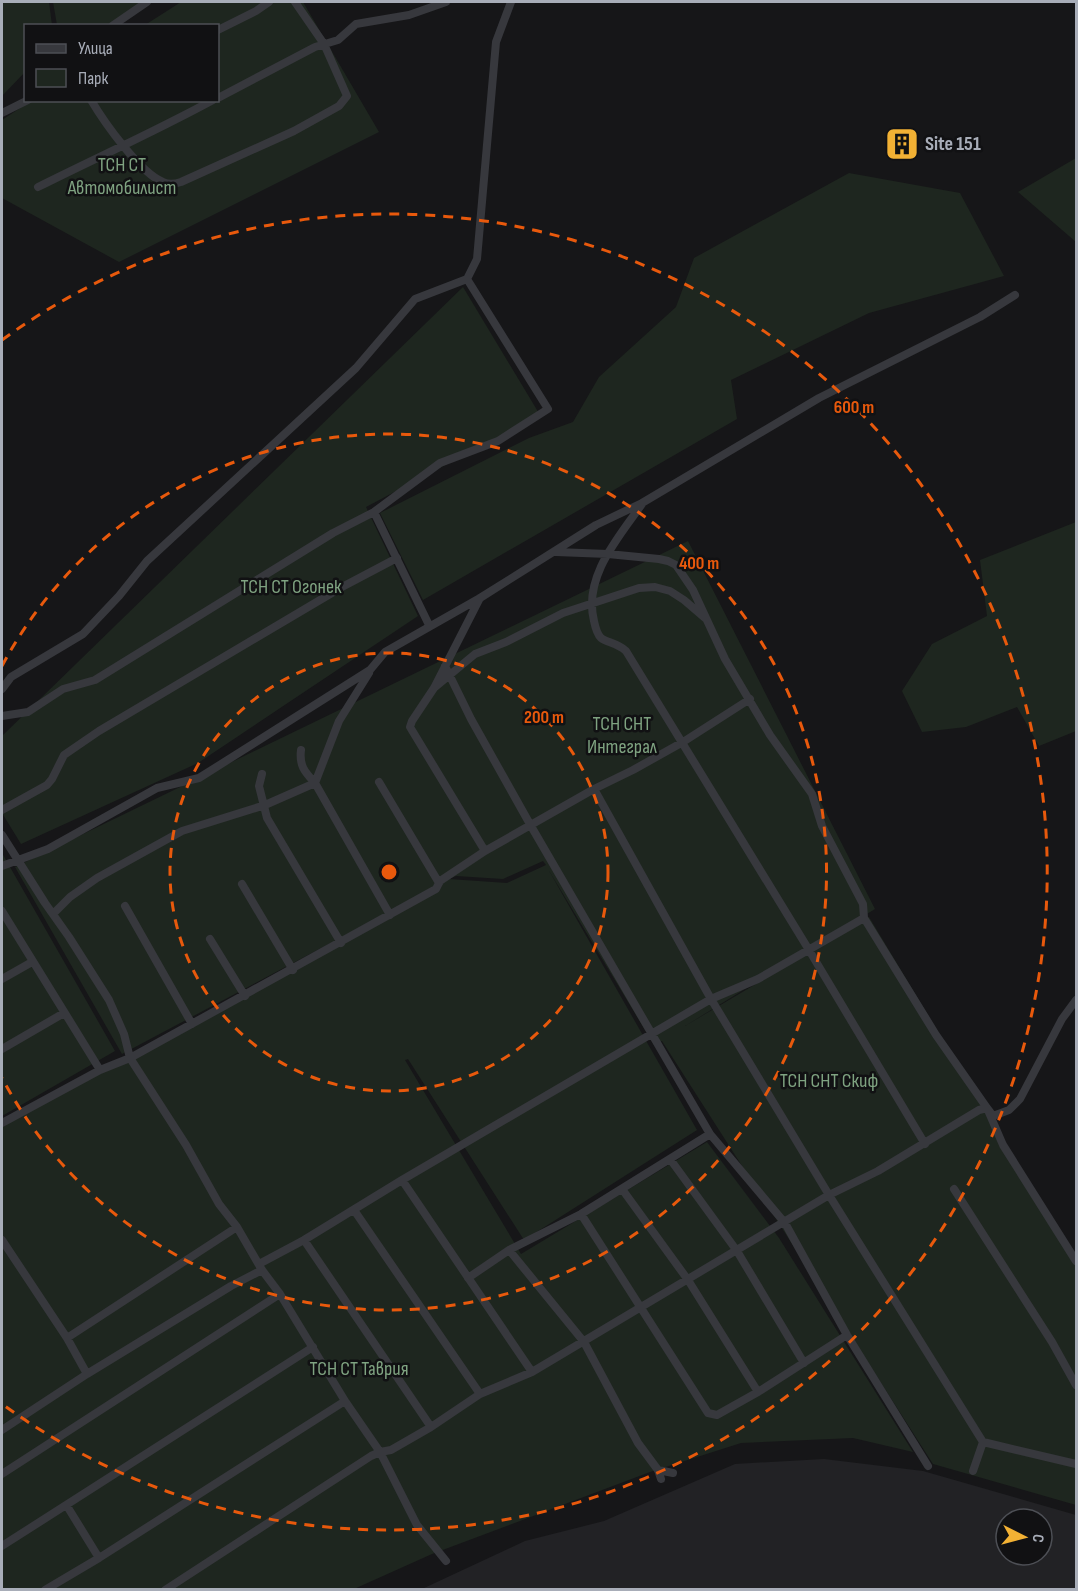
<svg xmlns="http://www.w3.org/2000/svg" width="1078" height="1591" viewBox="0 0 1078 1591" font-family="'Sofia Sans Condensed',sans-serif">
<rect width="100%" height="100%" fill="#161618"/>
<path fill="#222225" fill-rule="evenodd" d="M824,1459L923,1471L1076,1515V1589H422L525,1541L604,1521L735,1464ZM1006,1519H1042V1555H1006Z"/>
<path fill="#1e261f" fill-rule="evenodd" d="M2,2H49L52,25L26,26L25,72L2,96Z
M53,2H150L115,26L57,25Z
M181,2H303L379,132L119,262L2,198V120L31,101L218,100V26L145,25Z
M1076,158V242L1018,192Z
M849,173L960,193L1004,276L869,313L731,380L737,419L423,600L380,513L529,438L573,422L599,377L676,307L694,258Z
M463,287L540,415L366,507L418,616L198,763L21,844L2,813V736Z
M1076,522V731L1039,746L1017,707L966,727L922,732L902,691L932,644L987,616L980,560Z
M688,541L875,909L685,1026L869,917L1076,1261V1505L933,1464L662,1041L654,1045L548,869L697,1130L524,1240L408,1059L405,1060L521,1254L707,1142L779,1238L913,1452L853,1438L741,1443L650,1472L432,1554L354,1589L2,1590V1124L436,887L122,1054L15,867ZM543,861L546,865L507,883L449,879L456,876L503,879Z
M2,853L115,1051L2,1116Z"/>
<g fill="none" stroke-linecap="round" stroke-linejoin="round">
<path stroke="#37383d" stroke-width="8" d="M112,26L147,2
M218,30L256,11L269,2
M218,98L315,47L338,40L356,24L409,15L446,2
M91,100C104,122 140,173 163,182C169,185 175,184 181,182L294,131L339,106L347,96L324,44L295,2
M2,113L28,100
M38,187C96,158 156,131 213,100
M642,504C618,538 583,577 594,621C595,626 597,634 601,638C608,643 617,643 626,651L809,950L925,1144
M374,512L429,625
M556,552L608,554L659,559L668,561L676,565L693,590L725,659L770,735L812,794L822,826L863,904L864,918L936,1035L987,1108L1003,1145L1076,1261
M480,598L434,688L412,721L410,727L485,851
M445,666L471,719L531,826L710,1134L785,1223L847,1335L928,1466
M434,688L475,654L506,642L563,613L639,588L655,587L670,591L684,600L705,618
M2,689L11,677L83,634L119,596L147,561L356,368L415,299L467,279L477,259L496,42L511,2
M2,716L28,712L63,689L95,680L333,533L374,512L440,463L498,441L548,409L467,279
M301,750C299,766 305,772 315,783L390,915
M262,774L259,786L267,818L341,943
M379,782L439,883
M594,789L711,999L829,1195L983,1442L973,1471
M2,810L47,785L52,779L64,755L99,731L342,587L397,558
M2,835L45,903L69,937L109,1000L124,1034L130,1058L186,1145L219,1204L237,1227L262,1270L280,1294L345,1401L380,1452L417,1525L446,1561
M2,866L48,849L157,788L199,778L370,670L385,652L480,598L596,525L642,503L819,398L980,317L1015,295
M242,884L293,970
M125,906L192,1024
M2,911L100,1070
M53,914L70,897L97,878L182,831L265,805L315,783L339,721L369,673
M210,939L245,996
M2,979L32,962
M2,1049L64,1013
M2,1123L100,1070L130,1058L436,889L440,881L485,851L594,789L633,770L683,742L750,699
M670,1159L737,1251L804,1363
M402,1180L532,1372
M622,1189L688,1280L758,1392
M954,1189L1052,1342L1076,1385
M354,1210L480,1394
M581,1214L708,1413L717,1415L758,1392L847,1335
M2,1240L67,1338L87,1374
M304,1240L431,1427
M509,1250L584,1342L638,1443L658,1470L661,1479
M259,1264L304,1240L402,1180L711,999L758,979L864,918
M468,1278L509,1250L581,1214L710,1134
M67,1338L237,1227
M2,1430L87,1374L231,1286L262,1270
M983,1442L1076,1464
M658,1470L673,1473
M2,1474L280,1294
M67,1506L99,1558
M2,1546L313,1347
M45,1590L99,1558L345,1401
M165,1590L371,1456L380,1452L391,1450L431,1427L480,1394L532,1372L829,1195L878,1171L979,1110L987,1108L993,1116L1009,1110L1020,1099L1062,1019L1076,1000"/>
</g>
<g fill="none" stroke="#e8590c" stroke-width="3" stroke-dasharray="10 8">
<circle cx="389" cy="872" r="219"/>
<path d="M2 666A438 438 0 1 1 2 1078"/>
<path d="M2 340A658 658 0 1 1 2 1404"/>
</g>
<defs>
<g id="building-square" transform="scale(1.725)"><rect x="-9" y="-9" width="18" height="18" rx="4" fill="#f2b134" stroke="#111113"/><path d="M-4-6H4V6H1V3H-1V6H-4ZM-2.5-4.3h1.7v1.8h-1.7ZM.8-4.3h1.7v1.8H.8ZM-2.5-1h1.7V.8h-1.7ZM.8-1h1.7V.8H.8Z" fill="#111"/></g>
</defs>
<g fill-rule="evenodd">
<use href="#building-square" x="902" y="144"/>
</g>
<g text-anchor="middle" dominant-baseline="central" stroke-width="5" stroke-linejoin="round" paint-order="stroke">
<g font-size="20" font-weight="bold" fill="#a8adb8" stroke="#111113" text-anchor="start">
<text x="925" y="144">Site 151</text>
</g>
<g font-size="20" fill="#7fa381" stroke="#111113">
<text x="122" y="165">ТСН СТ<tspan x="122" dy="23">Автомобилист</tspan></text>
<text x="291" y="587">ТСН СТ Огонек</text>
<text x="622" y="724">ТСН СНТ<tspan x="622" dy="23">Интеграл</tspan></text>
<text x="829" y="1081">ТСН СНТ Скиф</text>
<text x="359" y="1369">ТСН СТ Таврия</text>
</g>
</g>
<circle cx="389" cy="872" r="9" fill="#e8590c" stroke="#111113" stroke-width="3"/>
<g font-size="18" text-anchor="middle" font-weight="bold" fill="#e8590c" stroke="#111113" stroke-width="5" stroke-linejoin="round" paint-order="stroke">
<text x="854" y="413">600 m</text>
<text x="699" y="569">400 m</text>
<text x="544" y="723">200 m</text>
</g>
<rect width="1078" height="1591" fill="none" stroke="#a8adb8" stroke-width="6"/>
<rect x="24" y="24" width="195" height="78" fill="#111113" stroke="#4d4f55" stroke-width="1.5"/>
<rect x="36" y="44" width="30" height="9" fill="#37383d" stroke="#4d4f55" stroke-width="1.5"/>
<text x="78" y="54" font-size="18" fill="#a8adb8">Улица</text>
<rect x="36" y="69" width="30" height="18" fill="#1e261f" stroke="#4d4f55" stroke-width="1.5"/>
<text x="78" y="84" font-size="18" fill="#a8adb8">Парк</text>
<g transform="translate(1024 1537) rotate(96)"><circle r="28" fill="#111113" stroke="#4d4f55" stroke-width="1.5"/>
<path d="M0-4.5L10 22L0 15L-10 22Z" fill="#f2b134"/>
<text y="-9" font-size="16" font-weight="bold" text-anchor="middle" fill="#a8adb8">С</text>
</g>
</svg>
